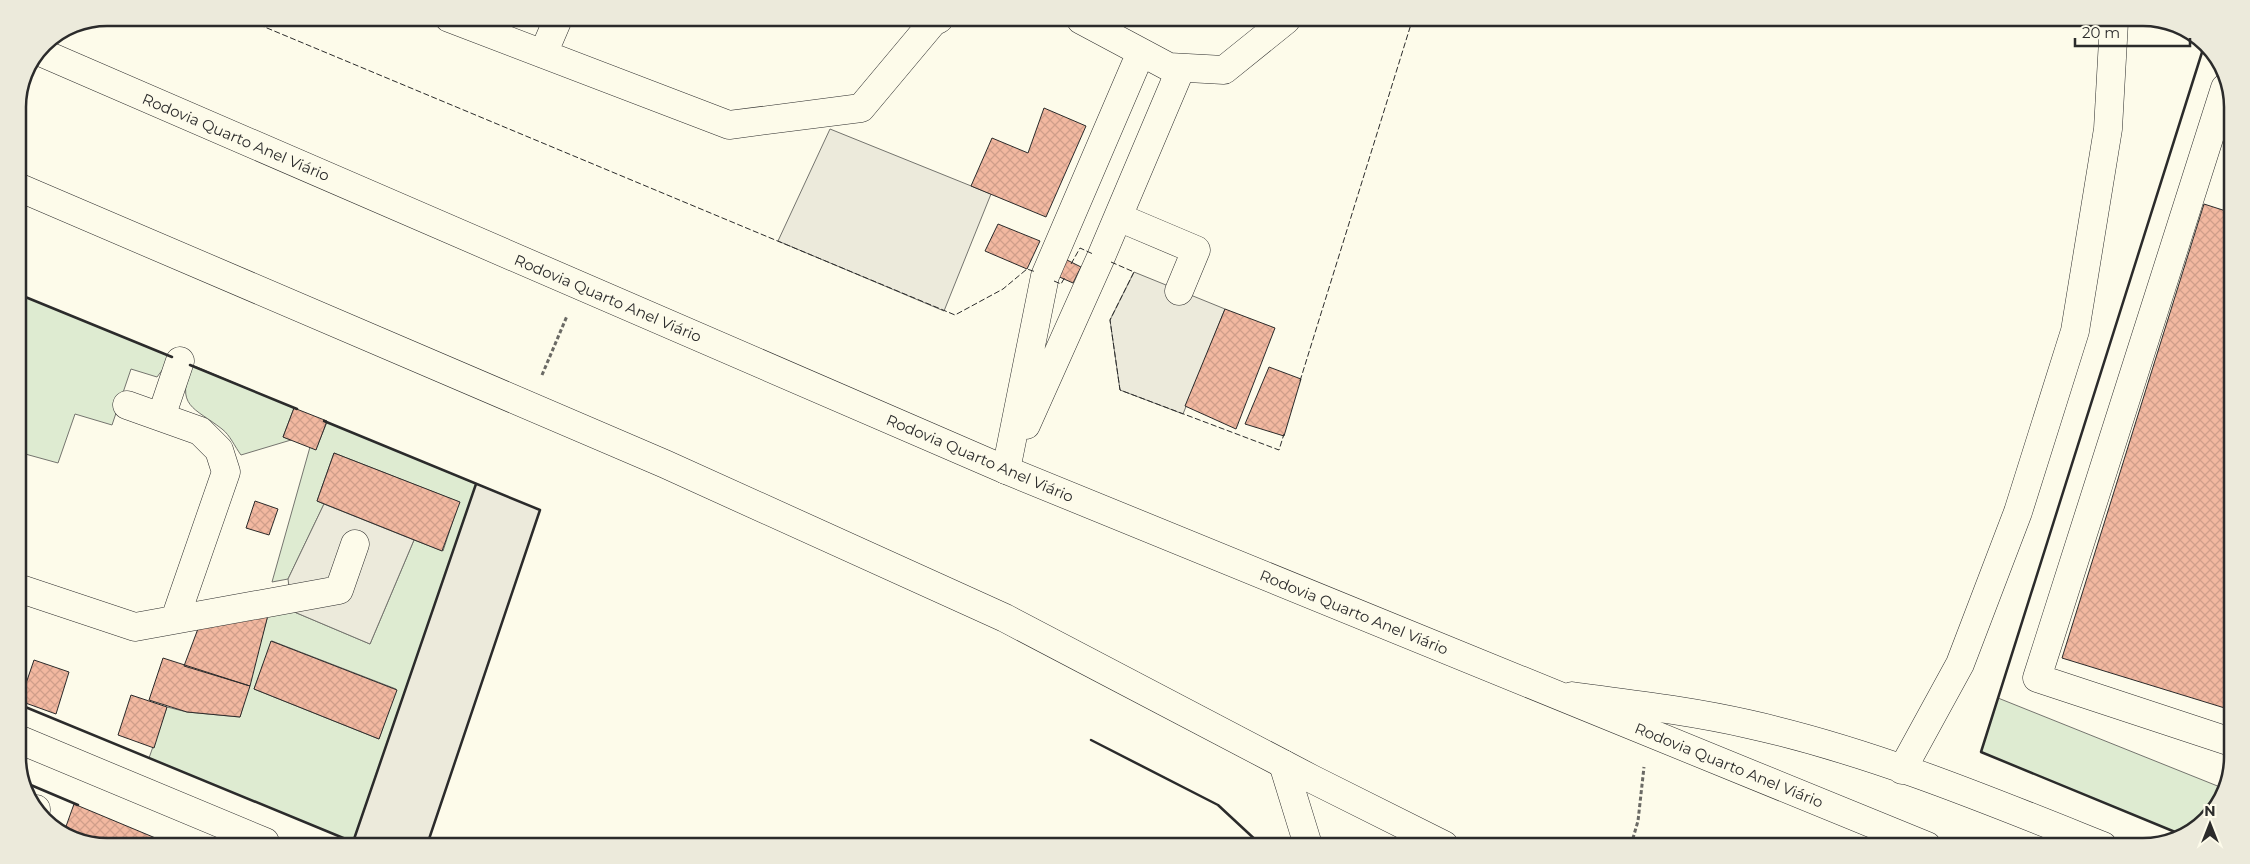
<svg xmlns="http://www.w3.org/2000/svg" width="2250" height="864" viewBox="0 0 2250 864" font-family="Montserrat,sans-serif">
<defs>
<pattern id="building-cross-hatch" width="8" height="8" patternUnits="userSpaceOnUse" patternTransform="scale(1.25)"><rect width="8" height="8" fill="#f2b8a0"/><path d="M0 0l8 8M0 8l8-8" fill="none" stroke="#d09e8a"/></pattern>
</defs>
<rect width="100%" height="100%" fill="#fdfbea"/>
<path fill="#deebd1" stroke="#74746e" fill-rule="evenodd" d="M18,294L172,357L157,377L131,369L112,425L75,414L58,463L18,452Z
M192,365L294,408L283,437L291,440L241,455C235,447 230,435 222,429C194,407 175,407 192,365Z
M327,422L476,484L353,842L149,758L167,707L187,712L240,717L268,615L292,611L370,644L414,540L443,551L459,502L334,453L317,501L324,504L288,579L272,582L310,447L316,449ZM272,641L396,689L379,739L254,689Z
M1998,698L2225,789L2197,828L2180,834L1981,752Z"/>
<path fill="#eceadb" stroke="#74746e" d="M830,129L991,194L944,311L778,241Z
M1134,272L1225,309L1183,414L1120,390L1110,320Z
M476,484L540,510L428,842H353Z
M324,504L414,540L370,644L292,611L288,579Z"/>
<path fill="url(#building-cross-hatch)" stroke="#2b2b2b" d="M1044,108L1086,126L1046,217L971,186L992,138L1028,153Z
M2204,204L2232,213L2228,709L2062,658Z
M998,224L1040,241L1027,269L985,251Z
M1063,258L1081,267L1073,283L1055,275Z
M1225,309L1275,328L1236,429L1185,406Z
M1269,367L1301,379L1284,436L1245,424Z
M294,408L327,421L316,450L283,437Z
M334,453L460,502L442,551L317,501Z
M255,501L278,509L269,535L246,528Z
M268,615L250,686L184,666L199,626Z
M271,641L397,690L379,739L254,689Z
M163,658L250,686L240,717L187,712L149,700Z
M34,660L69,672L56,714L20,701Z
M131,695L167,707L154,748L118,735Z
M74,804L165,842H78L64,832Z"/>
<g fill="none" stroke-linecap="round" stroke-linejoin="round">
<g stroke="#2b2b2b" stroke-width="29">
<path id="minor" d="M449,18L729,125L861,108L933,22L939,19
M1081,20L1169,67L1224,70L1286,20
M543,54L558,19
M2228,89L2225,88L2037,678L2228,741
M1118,217L1196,250L1179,291
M127,405L200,431L219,450L226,472L175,619
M161,417L180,361
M1026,425L1101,257L1181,68
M1006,470L1045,276L1141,52
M18,588L135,627L339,590L355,544
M1572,696C1631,704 1691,711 1748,724C1870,751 1988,800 2103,846
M18,739L265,842
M1283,764L1308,845
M1902,770L1960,664L2018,512L2075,331L2108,129L2114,22
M36,810V809"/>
</g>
<g stroke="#2b2b2b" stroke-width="29">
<path id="highway" d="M40,52L1006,470L1927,846
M18,187L665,464L1005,618L1312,779L1444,845"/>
</g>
<path stroke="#6a6964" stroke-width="3" stroke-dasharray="4 2.5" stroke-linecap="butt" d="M542,375L567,316
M2135,839L2149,845
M1631,845L1638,821L1644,767"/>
<use href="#minor" stroke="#fdfbea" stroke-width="28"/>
<use href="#highway" stroke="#fdfbea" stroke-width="28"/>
<path stroke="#2b2b2b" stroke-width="1" stroke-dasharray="6 2.5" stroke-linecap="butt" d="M243,18L955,315L1003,289L1027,269L1036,272
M1111,262L1134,272L1110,320L1120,390L1279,450L1284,434
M1071,264L1080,248L1093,254
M1054,281L1061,284L1065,277
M1300,381L1412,21"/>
<path stroke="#2b2b2b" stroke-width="2.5" d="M18,294L172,357
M190,365L297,409
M324,421L540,510L428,842
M18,704L353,842L476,484
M1091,740L1218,805L1260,844
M26,783L78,805
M2180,834L1981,752L2204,46"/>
</g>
<g text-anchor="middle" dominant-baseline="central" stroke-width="4" stroke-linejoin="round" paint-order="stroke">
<g font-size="15" fill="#2b2b2b" stroke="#fdfbea">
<text transform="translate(236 137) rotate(23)">Rodovia Quarto Anel Viário</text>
<text transform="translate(608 298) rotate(23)">Rodovia Quarto Anel Viário</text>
<text transform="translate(980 458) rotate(23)">Rodovia Quarto Anel Viário</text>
<text transform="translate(1354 612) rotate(22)">Rodovia Quarto Anel Viário</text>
<text transform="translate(1729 765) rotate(22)">Rodovia Quarto Anel Viário</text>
</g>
</g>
<path d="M0 0H2250V864H0ZM107 26H2143A81 81 0 0 1 2224 107V757A81 81 0 0 1 2143 838H107A81 81 0 0 1 26 757V107A81 81 0 0 1 107 26Z" fill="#eceadb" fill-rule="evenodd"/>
<path fill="none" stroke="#2b2b2b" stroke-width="2.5" d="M107 26H2143A81 81 0 0 1 2224 107V757A81 81 0 0 1 2143 838H107A81 81 0 0 1 26 757V107A81 81 0 0 1 107 26Z"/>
<g transform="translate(2210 824)" stroke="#fdfbea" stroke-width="4" paint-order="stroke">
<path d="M0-4L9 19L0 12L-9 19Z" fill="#2b2b2b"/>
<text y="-8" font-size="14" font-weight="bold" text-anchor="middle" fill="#2b2b2b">N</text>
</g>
<path d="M2075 38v8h115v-8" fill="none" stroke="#2b2b2b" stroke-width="2.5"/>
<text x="2082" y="38" font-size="15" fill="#2b2b2b" stroke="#fdfbea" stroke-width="4" paint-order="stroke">20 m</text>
</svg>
